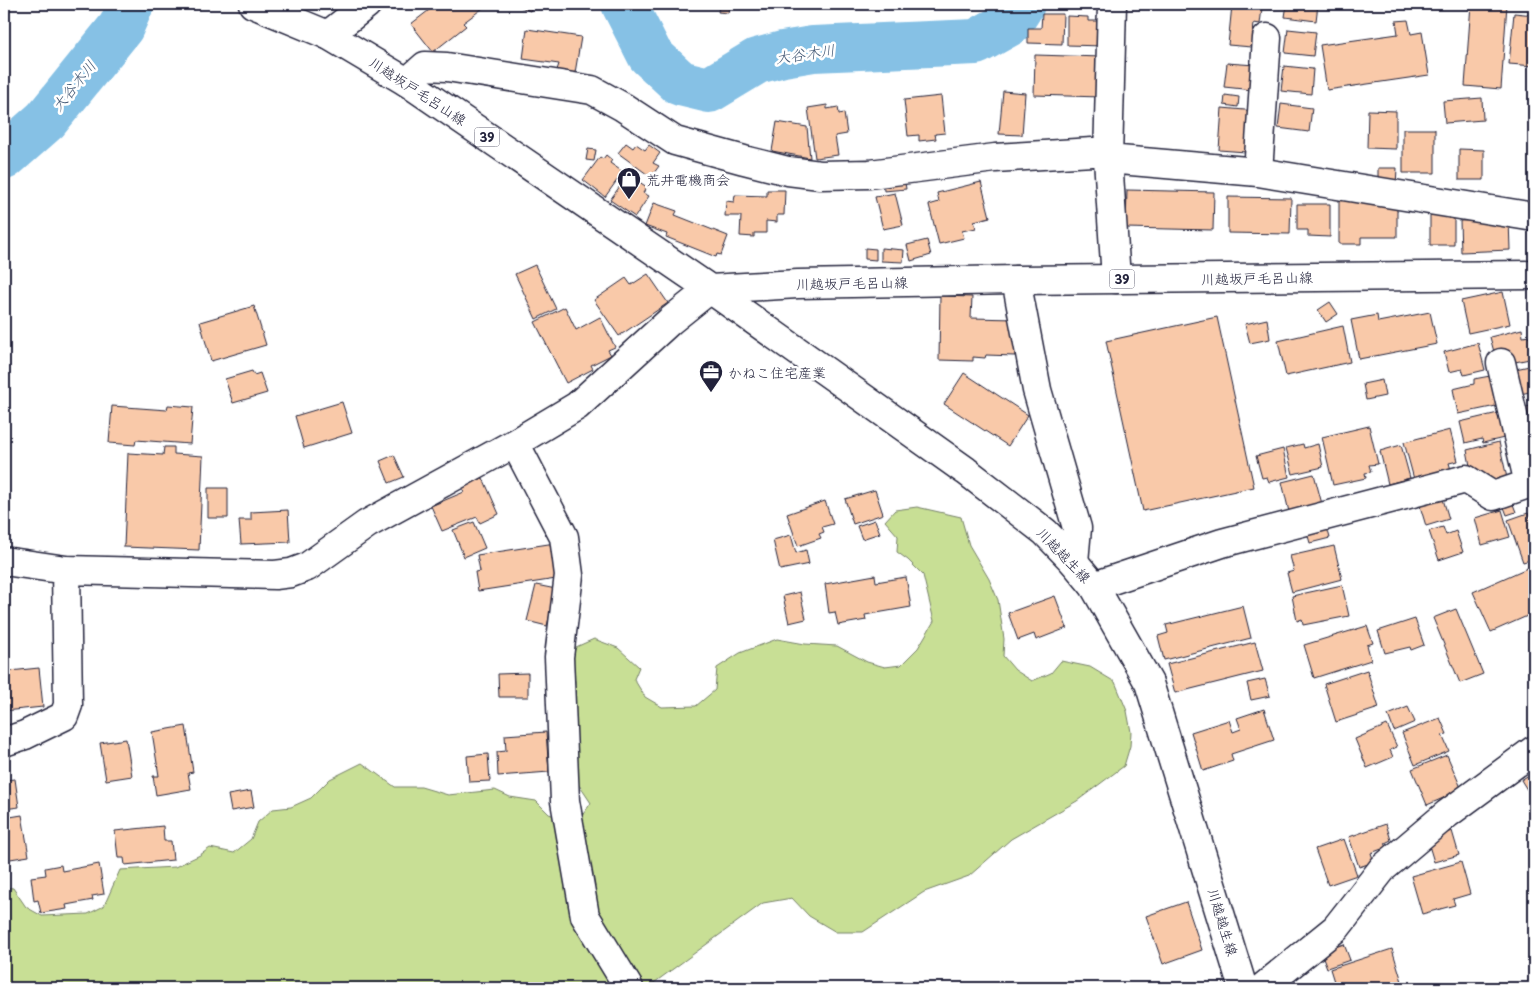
<svg xmlns="http://www.w3.org/2000/svg" width="1538" height="992" viewBox="0 0 1538 992" font-family="'Playpen Sans','Klee One',sans-serif">
<rect width="100%" height="100%" fill="#fff"/>
<filter id="ink" filterUnits="userSpaceOnUse"><feTurbulence type="fractalNoise" baseFrequency=".02" numOctaves="2"/><feDisplacementMap in="SourceGraphic" scale="10" xChannelSelector="R" yChannelSelector="G"/><feConvolveMatrix kernelMatrix="1 2 1 2 8 2 1 2 1" color-interpolation-filters="sRGB"/></filter>
<g filter="url(#ink)">
<path fill="#c8df95" stroke="#758068" d="M917,507L961,517L969,545L989,579L998,600L1004,639L1003,656L1015,670L1032,681L1051,673L1061,661L1090,667L1115,682L1127,711L1131,732L1130,746L1124,766L1077,801L1011,839L969,876L924,892L863,932H836L809,916L792,898L763,903L647,988H4V887L13,888L26,907L42,916L88,914L104,906L120,870L175,867L200,855L210,848L234,853L251,839L258,822L273,809L291,807L311,798L330,779L362,763L395,787H421L448,795L495,790L510,797L536,801L549,814L576,824L591,803L573,776L575,681L568,665L576,647L594,639L618,648L639,667L634,679L645,697L662,707L696,706L715,690L717,668L740,653L777,639L805,644L837,646L867,662L885,667L901,665L918,648L934,621L923,575L908,560L897,552L898,536L885,521L895,510Z"/>
<g fill="none" stroke-linecap="round" stroke-linejoin="round">
<path stroke="#86c1e5" stroke-width="46" d="M624,4L650,55L680,83L709,90L757,61L783,54L813,49L976,42L1010,23L1022,4
M4,157L46,120L121,27L131,4"/>
</g>
<path fill="#f9c9a9" stroke="#22223b" d="M437,4H486L487,5L463,23L466,26L433,52L411,24Z
M515,4H534L530,11Z
M704,4H744L743,6L730,4L728,13L718,12L719,7Z
M1287,4H1318L1316,21L1285,17Z
M1471,4H1507L1501,89L1465,86Z
M1232,5L1262,8L1260,24L1254,23L1252,47L1228,45Z
M1514,13L1534,15V66L1509,64Z
M1042,14H1063L1062,44L1028,43V28H1041Z
M1067,16L1088,17V21H1103V46L1067,45Z
M1408,20L1411,34L1422,32L1429,75L1327,90L1320,45L1398,34L1396,21Z
M527,29L581,37L575,73L557,70L559,64L523,59Z
M1288,29L1316,32L1313,56L1285,53Z
M1035,55L1102,57L1101,97L1034,95Z
M1227,63L1255,65L1253,90L1224,87Z
M1284,66L1313,69L1311,94L1281,91Z
M1003,91L1025,93L1022,135L999,134Z
M1225,95L1239,97L1238,107L1224,105Z
M941,96L945,133L935,134L936,139L919,141V135L908,136L904,100Z
M1482,98L1483,120L1445,123L1443,101Z
M1281,104L1312,108L1309,132L1278,128Z
M827,105V109L838,107L839,114L844,113L847,134L835,136L838,155L815,158L808,108Z
M1222,108L1256,111L1246,152L1219,150Z
M1368,110L1396,111V149L1367,148Z
M777,122L807,127L810,158L772,151Z
M1403,129H1435V173H1403Z
M626,143L633,148L636,144L645,150L649,145L660,153L653,163L659,166L651,177L618,153Z
M588,149L596,150L594,161L586,160Z
M1459,149L1484,150V180H1459Z
M606,155L612,160L610,163L623,172L605,197L583,180L600,157L603,159Z
M1378,168H1397L1396,186H1378Z
M628,175L647,187L643,193L649,196L635,217L610,200Z
M904,177L906,189L884,191L883,179Z
M981,182L990,217L974,221L976,228L962,231L964,238L939,244L929,205L939,202L937,193Z
M767,190H785L784,215H777V222L766,221V233H754V237L740,236L741,216H725L726,201L734,202L735,195L767,196Z
M1127,190L1214,192L1213,230L1126,228Z
M895,193L903,225L883,229L875,197Z
M1228,197L1291,198L1290,234L1228,233Z
M1339,200L1397,201V237H1361V244H1339Z
M654,203L677,211L675,215L728,236L721,255L717,254L716,257L666,237L667,234L645,226Z
M1297,204H1330V237L1308,236V230H1297Z
M1430,213H1454V245H1430Z
M1509,219L1510,250L1461,252L1460,221Z
M927,240L931,255L911,261L907,245Z
M865,248L876,249V260L865,259Z
M881,248L904,250L903,262L881,261Z
M535,265L556,309L536,319L515,274Z
M648,274L668,303L619,336L594,300L626,278L631,285Z
M1503,292L1510,324L1468,333L1461,301Z
M940,296L972,297L971,318L1015,319V356L986,355L985,358L973,357V361L939,360Z
M1330,302L1338,314L1326,322L1318,310Z
M254,306L266,345L211,361L200,322Z
M565,307L576,330L600,317L615,347L608,350L611,355L591,365L593,369L566,383L535,322Z
M1430,312L1437,344L1359,359L1351,320L1377,315L1378,322Z
M1217,317L1254,487L1143,511L1106,341Z
M1267,319L1270,339L1250,343L1245,324Z
M1343,326L1350,362L1286,376L1278,341Z
M1522,329L1523,337L1530,336L1531,341L1534,340V358L1506,364L1494,352L1490,337Z
M1478,343L1485,370L1464,375L1462,369L1449,372L1444,352Z
M1534,365V391L1516,395L1511,370Z
M252,371L254,375L260,373L267,393L233,403L225,379Z
M964,373L1028,415L1008,446L944,404Z
M1490,376L1496,406L1458,414L1453,389L1474,384V379Z
M1382,380L1385,396L1366,400L1363,384Z
M1533,400H1534V424L1526,426L1522,408L1534,405Z
M342,402L352,433L304,448L295,416Z
M168,405L193,407L190,444L136,440L135,445L109,443L112,406L167,410Z
M1498,413L1504,438L1483,443L1482,439L1465,443L1460,422Z
M1369,426L1378,464L1369,465L1371,472L1365,473L1366,478L1333,485L1322,437Z
M1450,430L1458,461L1449,463L1452,473L1415,483L1404,442Z
M1499,442L1507,478L1488,482L1480,477L1478,469L1471,471L1467,450Z
M1303,444L1304,448L1318,444L1323,467L1293,474L1286,448Z
M1401,445L1410,478L1388,484L1380,451Z
M164,447H174V454L203,456L199,550L124,547L128,453L163,455Z
M1283,449L1289,477L1269,482L1267,477L1262,478L1256,456Z
M394,455L404,477L389,483L380,461Z
M1314,474L1322,504L1289,512L1282,482Z
M483,478L499,514L480,523L477,517L442,531L431,506L464,492L462,487Z
M208,488H228V518H208Z
M875,490L883,514L853,524L845,499Z
M1443,499L1449,519L1426,526L1420,506Z
M1511,499L1516,512L1507,515L1502,502Z
M825,501L833,524L822,527L824,532L819,534L821,538L798,546L787,514Z
M288,510L290,542L241,544L239,520H251V512Z
M1502,510L1510,537L1482,545L1475,518Z
M1528,513L1530,518L1534,516V559L1523,562L1508,520Z
M875,520L880,533L862,539L857,526Z
M474,522L485,548L464,557L453,530Z
M1326,524L1330,538L1310,543L1306,529Z
M1443,527L1446,535L1456,531L1463,552L1439,560L1429,531Z
M791,535L796,553L806,550L809,564L780,570L773,540Z
M555,543L556,579L478,591L475,572L480,571L477,555Z
M1334,546L1342,579L1292,592L1287,573L1294,571L1290,556Z
M1534,565V613L1491,632L1473,592Z
M875,575L876,582L906,577L911,607L865,615L866,620L838,625L835,612L829,613L825,584Z
M536,585L556,589L547,626L527,621Z
M1342,585L1349,616L1303,625L1302,619L1297,621L1292,596Z
M800,592L806,619L789,623L783,596Z
M1055,596L1067,628L1036,640L1034,634L1018,640L1008,613Z
M1243,606L1251,638L1164,660L1158,636L1168,633L1166,625Z
M1456,609L1483,674L1460,683L1433,618Z
M1415,619L1424,645L1411,650L1410,647L1385,653L1378,631Z
M1367,626L1373,643L1367,645L1371,660L1314,678L1304,645Z
M1255,642L1263,671L1175,693L1167,664Z
M4,665H9L10,671L39,668L43,707L4,711Z
M1367,670L1379,708L1336,722L1324,684Z
M528,673V697H499L498,674Z
M1265,679L1270,696L1251,700L1247,683Z
M1408,707L1415,722L1394,731L1388,715Z
M1264,709L1274,740L1231,754L1233,761L1203,771L1191,732L1229,720L1233,732L1241,729L1237,718Z
M1440,718L1447,734L1442,735L1449,751L1415,765L1402,733Z
M1387,725L1397,747L1390,750L1393,757L1367,768L1355,739Z
M186,726L193,772L188,773L191,789L156,795L153,776H159L152,732Z
M546,732L549,772L498,776L497,752L506,751L505,735Z
M126,739L132,776L106,780L100,743Z
M488,754L490,781L469,782L467,756Z
M1447,755L1462,790L1427,805L1412,769Z
M1534,762V801L1521,780L1532,773L1528,766Z
M15,779L19,807L4,809V780Z
M251,791L254,807L231,811L228,795Z
M22,815L29,856L4,860V818Z
M1386,824L1391,840L1385,843L1387,847L1371,853L1374,862L1359,867L1349,837Z
M163,826L164,841H171L173,860L125,865L124,858H118L115,831Z
M1452,831L1459,855L1434,862L1427,839Z
M1344,839L1357,875L1328,885L1315,849Z
M1461,862L1470,894L1453,899L1455,905L1422,914L1411,876Z
M99,864L104,894L92,896L93,900L66,905L67,909L41,913L38,900L34,901L31,877L46,875L45,868L61,865L62,871Z
M1186,902L1202,950L1163,964L1146,916Z
M1344,944L1350,960L1327,968L1321,952Z
M1392,949L1404,988H1336L1330,969Z"/>
<g fill="none" stroke-linecap="round" stroke-linejoin="round">
<g stroke="#22223b" stroke-width="31">
<path id="minor" d="M1112,4L1108,159L1116,279
M328,35L367,4
M407,82L425,66L447,67L592,90L623,107L675,141L744,160L788,171L820,175L870,174L995,158L1109,151
M1108,159L1258,172L1534,217
M1258,172L1267,38
M1016,280L1037,390L1077,528L1074,562
M1501,363L1529,484
M515,443L564,537L569,575L559,657L565,801L585,916L629,988
M4,561L66,570L275,575L291,573L307,567L367,524L515,443L577,406L670,321L710,289
M1094,586L1222,543L1466,479L1493,496L1534,482
M4,742L25,735L64,716L68,705L66,570
M1262,988L1336,928L1383,868L1447,814L1534,750"/>
</g>
<g stroke="#22223b" stroke-width="31">
<path id="major" d="M253,4L328,35L407,82L710,289L966,471L1045,532L1074,562L1094,586L1149,683L1243,988
M710,289L798,284L1016,280L1534,275"/>
</g>
<use href="#minor" stroke="#fff" stroke-width="28"/>
<use href="#major" stroke="#fff" stroke-width="28"/>
</g>
</g>
<defs>
<g id="shop-pin" transform="scale(1.25)"><path d="M0 17L-7.5 6A9.5 9.5 0 1 1 7.5 6Z" fill="#22223b" stroke="#fff"/><path d="M-5-2.5h2.3a2.7 3.5 0 0 1 5.4 0H5L5.5 6h-11ZM-1.5-2.5h3a1.5 2.3 0 0 0-3 0Z" fill="#fff"/></g>
<g id="office-pin" transform="scale(1.25)"><path d="M0 17L-7.5 6A9.5 9.5 0 1 1 7.5 6Z" fill="#22223b" stroke="#fff"/><path d="M-6-3h4V-5.5h4V-3h4V5H-6ZM-1-4.5V-3h2v-1.5ZM-6 0V1H6V0Z" fill="#fff"/></g>
</defs>
<g fill-rule="evenodd">
<use href="#shop-pin" x="629" y="179"/>
<use href="#office-pin" x="711" y="372"/>
</g>
<g text-anchor="middle" dominant-baseline="central" stroke-width="5" stroke-linejoin="round" paint-order="stroke">
<g fill="#fff" stroke="#646476" stroke-width="1">
<rect x="474.5" y="127.5" width="25" height="19" rx="4"/>
<rect x="1109.5" y="269.5" width="25" height="19" rx="4"/>
</g>
<g font-size="12" font-weight="bold" fill="#22223b">
<text x="487" y="137">39</text>
<text x="1122" y="279">39</text>
</g>
<g font-size="14" fill="#22223b" stroke="#fff">
<text transform="translate(418 91) rotate(33)">川越坂戸毛呂山線</text>
<text transform="translate(1257 278) rotate(-1)">川越坂戸毛呂山線</text>
<text transform="translate(852 283) rotate(-1)">川越坂戸毛呂山線</text>
<text transform="translate(1064 555) rotate(46)">川越越生線</text>
<text transform="translate(1223 922) rotate(73)">川越越生線</text>
</g>
<g font-size="14" fill="#22223b" stroke="#fff" text-anchor="start">
<text x="646" y="179">荒井電機商会</text>
<text x="728" y="372">かねこ住宅産業</text>
</g>
<g font-size="15" font-style="italic" fill="#455a76" stroke="#fff">
<text transform="translate(805 53) rotate(-8)">大谷木川</text>
<text transform="translate(73 85) rotate(-51)">大谷木川</text>
</g>
</g>
<rect width="1538" height="992" fill="none" stroke="#fff" stroke-width="20"/>
<rect x="10" y="10" width="1518" height="972" fill="none" stroke="#22223b" stroke-width="2" filter="url(#ink)"/>
</svg>
